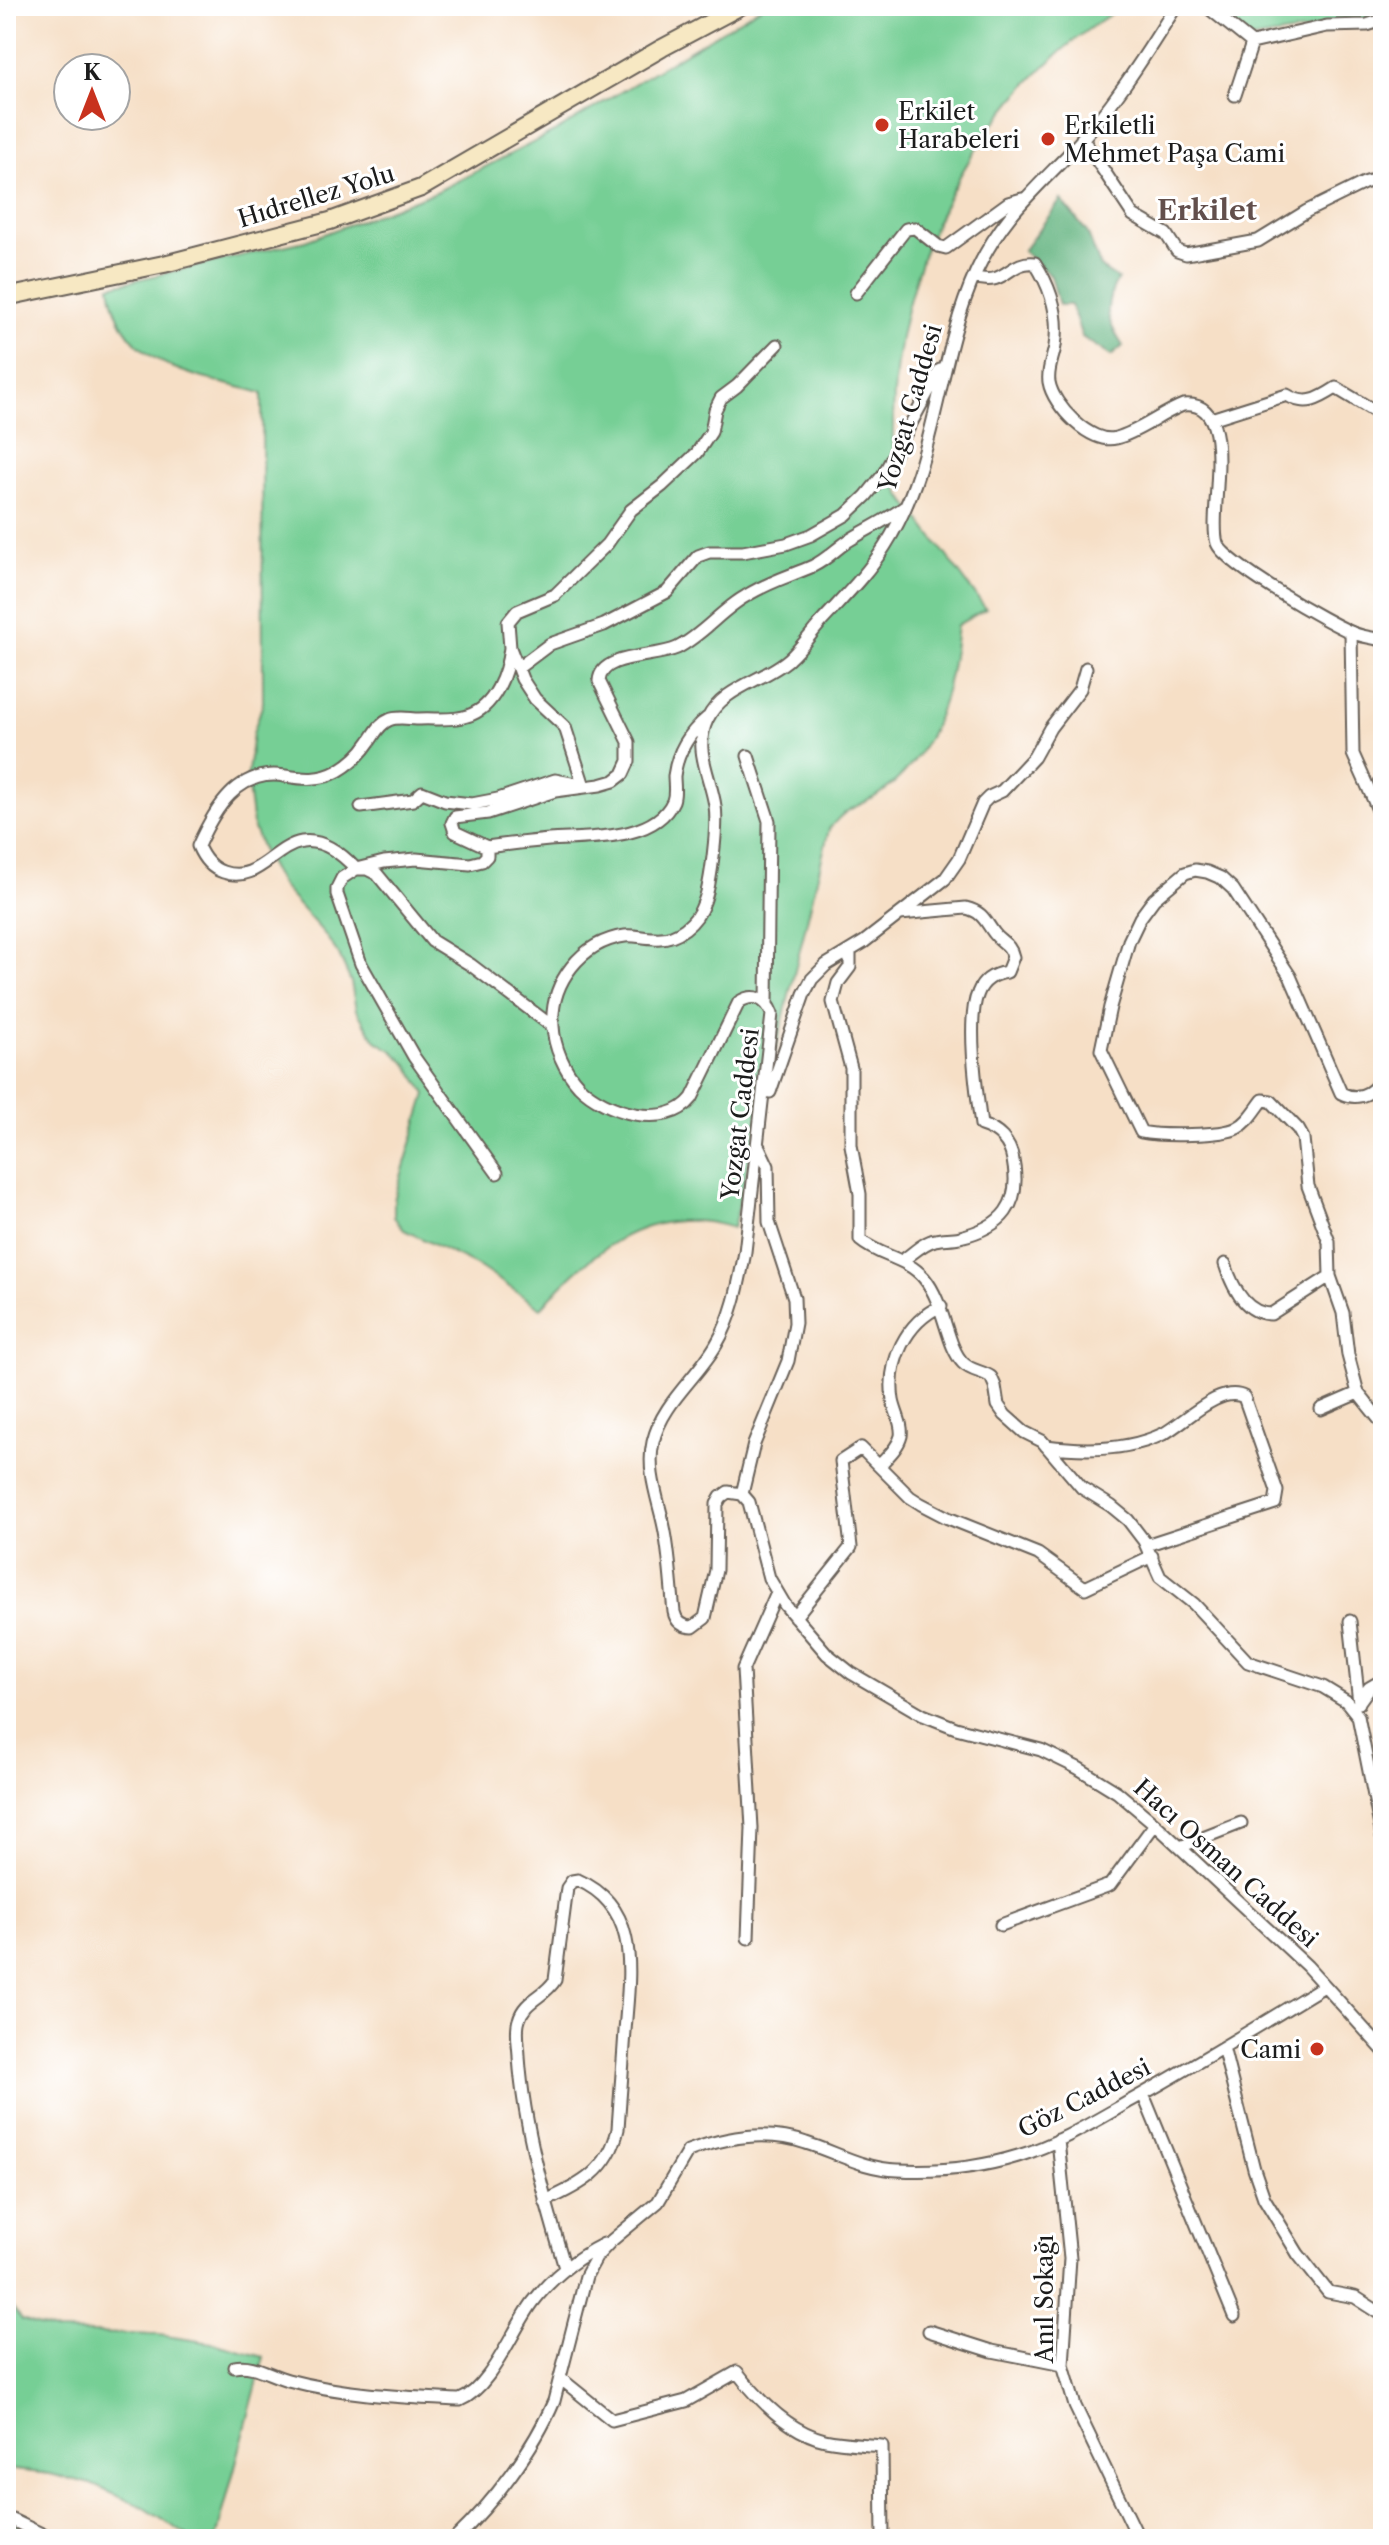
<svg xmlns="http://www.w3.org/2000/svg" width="1389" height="2545" viewBox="0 0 1389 2545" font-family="'Libre Caslon Text',serif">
<rect width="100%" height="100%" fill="#fff"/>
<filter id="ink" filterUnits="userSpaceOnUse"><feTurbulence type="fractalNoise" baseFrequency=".0125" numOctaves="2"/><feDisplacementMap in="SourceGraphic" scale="16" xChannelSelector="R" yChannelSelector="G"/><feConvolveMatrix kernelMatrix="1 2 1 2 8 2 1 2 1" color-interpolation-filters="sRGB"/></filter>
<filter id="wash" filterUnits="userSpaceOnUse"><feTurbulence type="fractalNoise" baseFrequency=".006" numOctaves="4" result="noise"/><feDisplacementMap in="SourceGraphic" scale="32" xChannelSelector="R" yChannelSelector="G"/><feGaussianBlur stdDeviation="1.8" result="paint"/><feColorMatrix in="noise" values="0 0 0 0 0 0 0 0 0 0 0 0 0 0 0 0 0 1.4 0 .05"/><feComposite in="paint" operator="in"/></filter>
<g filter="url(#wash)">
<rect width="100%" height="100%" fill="#f6dfc6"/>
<path fill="#76cf95" stroke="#497658" stroke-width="2" d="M763,6H1124C989,85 904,240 894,394C893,424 891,456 897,485C899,497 913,510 920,520C942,550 964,579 986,609L957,625C951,687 937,751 884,791C872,800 859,804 846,812C840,816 834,823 829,829L733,1228C651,1202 592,1249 541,1308L478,1266L404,1230L394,1217V1200L426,1094L407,1064L393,1051L376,1041L356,1010L351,982L339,955L323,932L282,887L265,857L253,826L247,780L253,733L263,703L262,393C196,375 121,369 110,286L305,241L436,192L554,132Z
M1215,6H1383V19L1250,39Z
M6,2301L22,2320L57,2332L159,2335L212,2343L264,2357L216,2539H193L143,2507L91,2484L50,2474L6,2469Z
M6,2507L73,2539H31L6,2528Z"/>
<path fill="#60b27e" stroke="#3e674d" stroke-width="2" d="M1061,200L1087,232L1101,268L1118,279C1102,308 1106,319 1123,346L1111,356L1082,337L1071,305H1059L1051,276L1023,251Z"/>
</g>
<g filter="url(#ink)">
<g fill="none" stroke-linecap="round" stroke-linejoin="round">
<g stroke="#686058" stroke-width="15">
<path id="street" d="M1176,6C1144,58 1109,112 1067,156C1029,195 1000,220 976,272C936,360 938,463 885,546C868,573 845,596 823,620C812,632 802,647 789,659C764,681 722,687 707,720C693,750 711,777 715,806C718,825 711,884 704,902C697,923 677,940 654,938C644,938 635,935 625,936C581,942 550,983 553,1026C554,1047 564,1070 579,1086C605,1112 666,1131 692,1098L739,1002C753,993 766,998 772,1014L745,1252C739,1283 733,1317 716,1345C697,1378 662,1403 653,1442C646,1473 660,1503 665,1532C670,1559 671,1585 674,1612C676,1622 683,1627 693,1627L705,1618L716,1570L717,1504L721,1497L728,1492L742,1494L749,1502L769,1578L785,1605L827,1654L851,1673L923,1715L956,1728L1041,1750L1078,1768L1117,1792L1155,1824L1307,1966L1383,2050
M1206,6L1252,43L1327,26L1367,25L1383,20
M1235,95L1252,43
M1082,138L1133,215L1166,234L1177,251L1186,254L1258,241L1307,211L1364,183L1383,177
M974,277C1006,288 1008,260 1035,263C1051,288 1060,316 1055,346C1053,359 1047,369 1049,382C1053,406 1091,445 1116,438C1139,432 1160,414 1183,405C1241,399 1207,513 1217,543C1223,563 1330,624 1353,633C1363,637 1373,638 1383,640
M856,293L906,229L915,228L938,246L946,248L1008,203L1022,199
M1211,419L1287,395C1306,407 1319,399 1336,388L1376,412L1383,410
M1351,632L1353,754L1383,821
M510,648C507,673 495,708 467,716C452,721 434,718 419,719C409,719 398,716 389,720C379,724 375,734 369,742C361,754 350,764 338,771C320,781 304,779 285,776C238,768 214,810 198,846C203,858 211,868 223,872C257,884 273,847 302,842C323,839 342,854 356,869L384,862L416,859L470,864L482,861L487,856V847L455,832L452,823L455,817L488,813L555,791L600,785L614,781L623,774L629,761V742L599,681C601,653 656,658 677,648C703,635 721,610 746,596C768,582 790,576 813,566C826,560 836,549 848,541C867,529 887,520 906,506
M518,668L550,644L604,625L667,592L698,556L709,552H743L786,544L811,535L846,515L866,496L883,475L940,370
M748,756L769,821L767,1004
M584,786L565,727L535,699L522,679L510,648L508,622L517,611L555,595L607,544L631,510L662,486L697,453L711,432L715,410L721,398L737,386L777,345
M361,807L413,800L422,792L445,801L472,804L498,799L555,780L576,784
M487,847C508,844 528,842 549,840C585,837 655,842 673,801C676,793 674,785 674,776C677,753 689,733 707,718
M900,914L966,908C983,912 985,921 994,933C1001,943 1010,943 1013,957L1007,972C994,974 983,980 978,993C966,1019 977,1095 981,1125C998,1130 1010,1142 1013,1160C1022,1205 1002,1227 960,1237C952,1239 943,1238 935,1240C924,1242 912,1254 903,1260
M850,951V967L838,983L833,1002L851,1068V1145L860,1194V1240C880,1257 906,1257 924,1278C945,1303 946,1346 963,1363C971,1371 982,1371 991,1377L995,1386L998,1405L1005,1415L1024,1432L1042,1441L1082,1488L1111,1506L1128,1520L1144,1541L1160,1577L1194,1604L1248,1662L1323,1687L1346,1701L1358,1716L1383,1841
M770,1092L804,994L812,979L826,965L864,942L945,879L959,859L983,803L989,797L1002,791L1034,757L1050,728L1080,689L1086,668
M497,1173L414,1057L361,964L337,894V888L342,878L356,869H367L377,874L432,941L471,965L553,1027
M1225,1264C1232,1286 1245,1314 1271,1314L1330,1276L1343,1313L1348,1355L1358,1393L1383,1424
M1330,1276L1329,1242L1308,1186L1303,1138L1298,1129L1271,1101L1263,1100C1255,1110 1249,1122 1237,1128C1223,1136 1159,1136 1141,1132L1101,1050L1110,1007L1129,941L1140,918L1154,899L1185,873L1195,870L1207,872L1221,878L1233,889L1290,976L1341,1093C1360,1103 1383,1090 1380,1068L1383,1066
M1321,1409L1358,1393
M1046,1446C1084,1451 1127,1451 1163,1434C1184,1423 1220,1384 1244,1397L1277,1491L1275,1503L1146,1545
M879,1466C887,1457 898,1448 901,1436C903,1424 895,1412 893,1400C887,1362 906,1322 941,1306
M742,1494L754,1444L788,1361L795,1323L794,1298L769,1222L768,1166L759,1147
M795,1617L851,1547L841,1461L861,1448L910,1497L921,1504L948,1518L1038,1554L1085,1588L1152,1556
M1350,1621L1359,1703
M1359,1702L1369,1688L1381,1681
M1180,1847L1241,1823
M1001,1925L1110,1885L1155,1824
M748,1938L752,1828L743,1669L777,1592
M1223,2047L1254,2169L1264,2198L1298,2254L1328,2292L1355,2297L1383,2315
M1143,2094L1234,2316
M1058,2140L1070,2258L1063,2365L1075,2406L1139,2539
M545,2201C581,2185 609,2170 618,2129C620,2097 623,2064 625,2031C629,1975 642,1908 578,1880L572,1881L567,1888L555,1980C545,1997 524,2000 519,2020C515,2031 519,2046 519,2057C524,2129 545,2200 565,2268
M929,2331L992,2351L1063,2365
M234,2367C253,2363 269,2375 288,2380C345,2395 402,2397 460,2400C491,2388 512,2330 533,2302C552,2277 576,2258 604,2244
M560,2378L612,2420L686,2401L737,2372C758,2399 790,2432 825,2440C844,2444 863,2444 882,2446L883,2539
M6,2517L52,2539
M455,2539C493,2503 534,2449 554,2401L586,2276L597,2256L611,2241L658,2202L688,2151C725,2137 767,2129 806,2143C838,2153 863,2169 898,2170C938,2172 979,2168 1018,2156C1058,2144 1095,2121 1132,2100C1197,2064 1260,2025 1324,1986"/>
</g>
<g stroke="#686058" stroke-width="20">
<path id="secondary" d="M6,297L164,264L330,221L421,188L662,48L741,6"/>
</g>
<use href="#street" stroke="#fff" stroke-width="11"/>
<use href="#secondary" stroke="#f7e8c3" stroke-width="16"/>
</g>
</g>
<g fill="#c8321e" stroke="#fff" stroke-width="3">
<circle cx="882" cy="125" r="8"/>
<circle cx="1048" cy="139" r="8"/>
<circle cx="1317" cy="2049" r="8"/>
</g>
<g text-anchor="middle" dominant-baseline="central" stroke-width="6" stroke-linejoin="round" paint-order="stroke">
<g font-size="24" fill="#1c1c1c" stroke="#fff" text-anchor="start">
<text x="898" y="111">Erkilet<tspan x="898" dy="28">Harabeleri</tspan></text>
<text x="1064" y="125">Erkiletli<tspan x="1064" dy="28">Mehmet Paşa Cami</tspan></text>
<text x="1301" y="2049" text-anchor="end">Cami</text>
</g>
<g font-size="24" fill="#1c1c1c" stroke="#fff">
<text transform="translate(316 196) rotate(-17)">Hıdrellez Yolu</text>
<text transform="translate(910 408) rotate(-74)">Yozgat Caddesi</text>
<text transform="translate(740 1114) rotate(-83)">Yozgat Caddesi</text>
<text transform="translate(1226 1863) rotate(42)">Hacı Osman Caddesi</text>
<text transform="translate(1084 2098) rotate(-27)">Göz Caddesi</text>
<text transform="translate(1044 2299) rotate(-90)">Anıl Sokağı</text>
</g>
<g font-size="28" font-weight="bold" fill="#624f4c" stroke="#fff">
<text x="1207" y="210">Erkilet</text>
</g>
</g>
<rect width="1389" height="2545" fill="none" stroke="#fff" stroke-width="32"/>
<g transform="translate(92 92)"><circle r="38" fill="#ffffff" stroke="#a4a4a4" stroke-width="2"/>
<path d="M0-6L14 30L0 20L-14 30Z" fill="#c8321e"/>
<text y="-12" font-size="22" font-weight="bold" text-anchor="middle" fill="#1c1c1c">K</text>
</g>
</svg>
